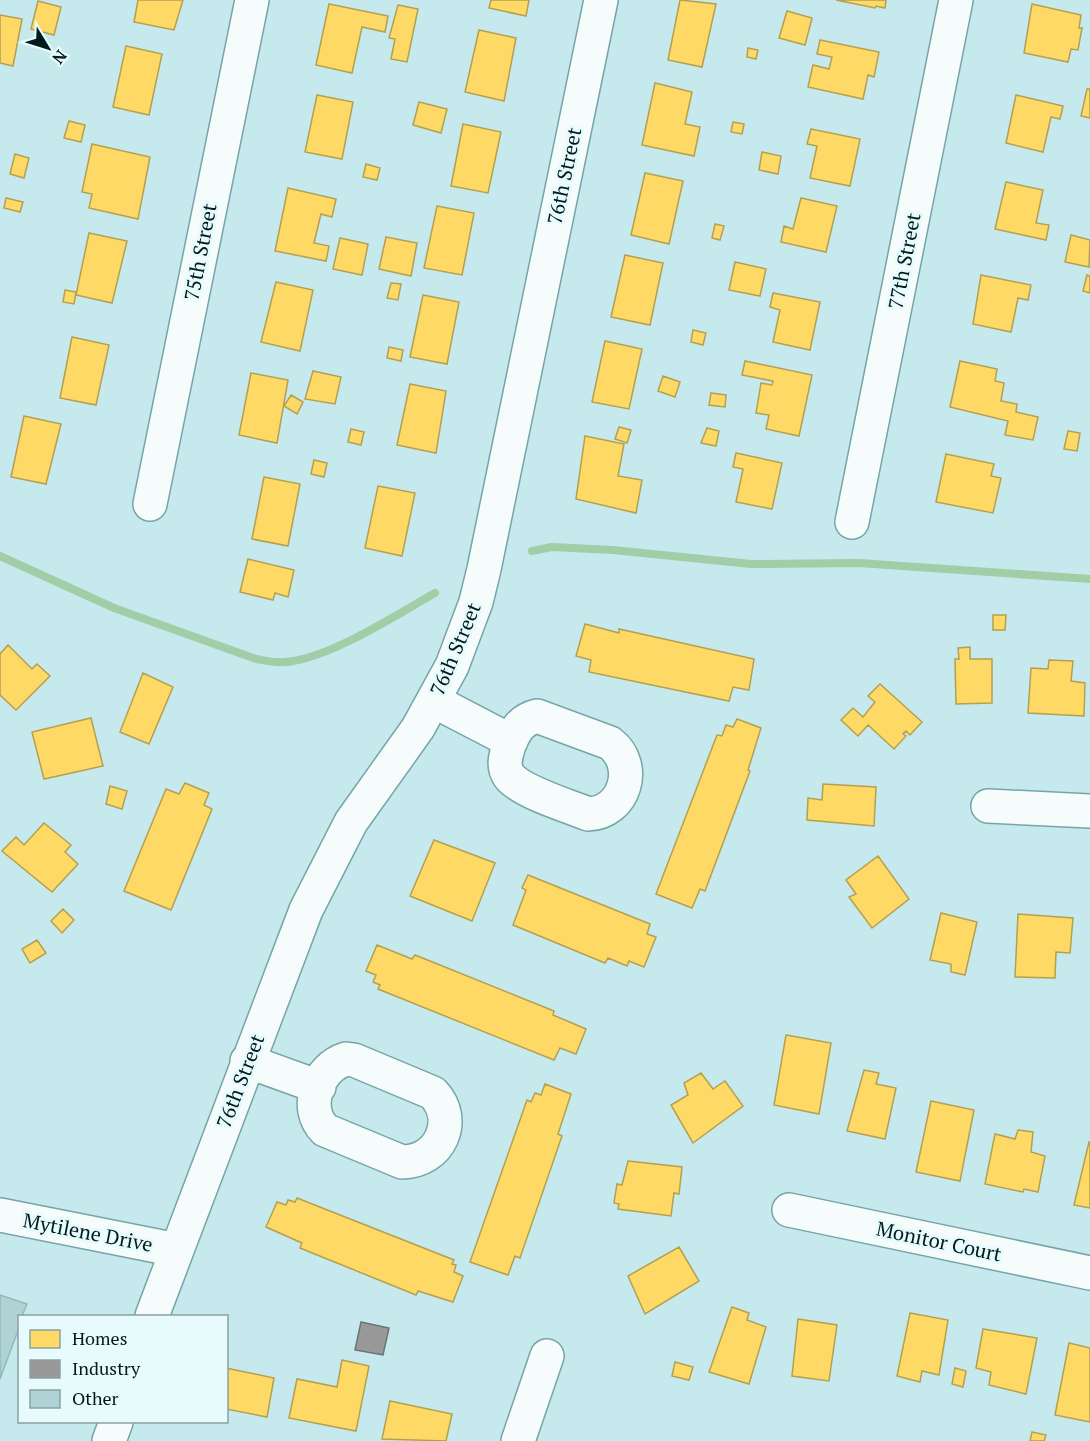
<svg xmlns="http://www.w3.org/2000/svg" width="1090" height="1441" viewBox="0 0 1090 1441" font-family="'PT Serif',serif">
<rect width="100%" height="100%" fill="#c5e9ec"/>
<path fill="#ffd966" stroke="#b3a050" stroke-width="1.5" d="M138,0H183L174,30L134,22Z
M491,0H529L526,16L489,8Z
M680,0L716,4L702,67L668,60Z
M836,0H886L885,8L876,6L875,8Z
M38,1L61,7L54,35L31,29Z
M329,4L388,16L385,32L362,27L352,73L316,65Z
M1032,4L1081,15L1079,28H1082L1078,50L1071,49L1068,62L1024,53Z
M398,5L418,9L407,62L391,59L395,39L389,38Z
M787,11L812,18L805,45L779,38Z
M0,15L22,19L13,66L0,63Z
M479,30L516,38L504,101L465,92Z
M820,40L879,52L874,77L868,75L863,99L808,87L813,65L829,69L832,57L817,54Z
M126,46L162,54L149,115L113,107Z
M748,48L758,50L756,59L747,57Z
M655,83L692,92L685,124L700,127L694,156L642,145Z
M1087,89H1090V118L1081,116Z
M317,95L353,102L342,159L305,152Z
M1016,95L1063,106L1060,119L1051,117L1043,152L1006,143Z
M419,102L447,109L441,133L413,125Z
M69,121L85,125L81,142L64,138Z
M733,122L744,124L742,134L731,132Z
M463,124L501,132L488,193L451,186Z
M811,129L860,139L850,186L810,178L817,146L807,144Z
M92,144L150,157L138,219L89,208L92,194L82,192Z
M762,152L781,156L778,174L759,170Z
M15,154L29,158L24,178L10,174Z
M366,164L380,168L377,180L363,177Z
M645,173L683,181L669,244L631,235Z
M1006,182L1043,190L1036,223L1049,225L1046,240L995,229Z
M288,188L336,199L332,217L321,214L314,243L329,246L326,261L275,251Z
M6,198L23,202L20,212L4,208Z
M801,198L837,206L826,252L781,242L784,226L793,229Z
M437,206L474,213L462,275L424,268Z
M715,224L724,226L720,240L712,238Z
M89,233L127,241L112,303L76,295Z
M1071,235L1090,240L1089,267L1065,262Z
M386,237L417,243L411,276L379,269Z
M340,238L368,244L362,275L333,269Z
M625,255L663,263L650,325L611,317Z
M735,262L766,269L760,296L729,290Z
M981,275L1031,285L1028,300L1018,298L1011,332L973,324Z
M1087,275L1090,276V293L1083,291Z
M276,282L313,290L300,351L261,342Z
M391,283L401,284L398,300L387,298Z
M65,290L76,292L74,304L63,302Z
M773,293L820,302L810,350L773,342L780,310L770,307Z
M423,295L459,302L447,364L410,357Z
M693,330L706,333L703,345L691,342Z
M72,337L109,345L96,405L60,398Z
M605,341L642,349L629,409L592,402Z
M389,347L403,350L401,361L387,358Z
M745,361L812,375L799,436L766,429L769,415L756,413L761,383L772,385L773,381L742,375Z
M960,361L997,369L995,381L1004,383L1001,401L1017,404L1016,412L1038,417L1033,440L1005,435L1008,421L950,407Z
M313,371L341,377L335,404L305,399Z
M251,373L288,380L277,443L239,435Z
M663,376L680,382L675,397L658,391Z
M410,384L446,391L436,453L397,445Z
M711,393L726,395L725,407L709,405Z
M291,395L303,402L297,414L284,406Z
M24,416L61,424L46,484L11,477Z
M619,427L631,430L627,443L615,439Z
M707,428L719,431L716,446L701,443Z
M351,429L364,432L361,445L348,442Z
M1068,431L1080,433L1077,451L1064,449Z
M585,436L624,444L618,476L642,480L636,513L576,499Z
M736,453L782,463L772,509L736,502L743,469L733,467Z
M946,454L994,464L991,476L1001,478L993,513L936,502Z
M314,460L327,463L324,477L311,474Z
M264,477L300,484L288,546L252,539Z
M378,486L415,493L402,556L365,548Z
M248,559L294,570L288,597L275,593L273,600L240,592Z
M993,615H1006L1005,630H993Z
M585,624L619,633V629L754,659L749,690L733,687L729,701L589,672L591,660L576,656Z
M8,645L32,669L37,664L50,676L16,710L0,695V654Z
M970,647V659H992V703L956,704L955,659H959L958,648Z
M1049,660L1073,661L1071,681L1085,683L1084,716L1028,713L1031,668L1048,669Z
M143,673L173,687L149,744L120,732Z
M880,684L922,722L910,735L906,731L903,734L906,736L894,749L868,725L858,736L841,720L853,708L863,717L875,702L868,696Z
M91,718L103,766L44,779L32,732Z
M737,719L761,728L748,770L750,771L705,891L700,889L692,908L656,894L717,735L722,736L726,725L733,727Z
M185,783L209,793L204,805L212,809L171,910L124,891L166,789L179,794Z
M823,784L876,787L874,826L807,820L808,798L822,800Z
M110,786L127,791L122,809L106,804Z
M44,823L71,845L65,852L78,864L52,892L2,851L16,837L24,845Z
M434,840L495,863L472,921L410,896Z
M878,856L909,899L872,928L849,897L856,894L846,880Z
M528,875L650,924L647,934L656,937L644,967L629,961L627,966L608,958L605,963L513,925L526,890L522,888Z
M63,909L74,920L62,933L51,921Z
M941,913L977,922L965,975L951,972V964L930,960Z
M1018,914L1073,918L1070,953L1056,952L1055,978L1015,977Z
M37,940L46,953L30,963L22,949Z
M377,945L412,959L415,955L554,1011L553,1015L586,1029L576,1054L560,1048L554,1060L378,989L380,985L373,982L376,975L366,971Z
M786,1035L831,1043L819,1114L774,1105Z
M864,1070L879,1073L876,1084L896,1088L885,1139L847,1131Z
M701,1073L713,1089L725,1081L743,1106L693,1143L671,1105L688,1095L684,1083Z
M545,1084L571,1094L558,1134L562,1136L520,1258L515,1256L508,1275L470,1262L527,1100L531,1102L535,1093L541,1095Z
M931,1101L974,1110L960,1181L916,1172Z
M1018,1130L1033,1132L1031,1152L1045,1156L1038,1192L1024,1189L1023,1192L985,1184L995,1134L1015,1139Z
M1089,1142L1090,1143V1208L1074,1205Z
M628,1161L682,1167L679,1194L674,1193L671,1216L618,1209L619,1204L614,1203L617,1184L622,1185Z
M297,1198L454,1260L452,1264L456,1265L454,1272L463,1276L453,1302L418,1291L416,1295L300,1248L302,1243L266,1227L277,1202L286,1205L288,1200L295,1202Z
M679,1247L699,1281L645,1314L628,1276Z
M732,1307L749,1313L747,1320L766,1327L749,1384L709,1372Z
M910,1313L948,1320L939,1375L922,1371L920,1382L897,1376Z
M798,1319L837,1325L829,1381L792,1376Z
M983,1329L1037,1338L1026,1394L989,1385L991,1372L976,1368Z
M1069,1343L1090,1348V1422L1055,1415Z
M342,1360L369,1366L356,1431L289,1418L297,1379L337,1387Z
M675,1362L693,1367L689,1380L672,1376Z
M226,1368L274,1378L267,1417L226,1409Z
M955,1368L966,1371L963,1387L952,1384Z
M390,1401L452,1414L446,1441L382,1439Z
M1032,1432L1046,1435L1044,1441H1030Z"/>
<path fill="#999" stroke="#6b7373" stroke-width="1.5" d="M361,1322L389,1328L383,1355L355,1350Z"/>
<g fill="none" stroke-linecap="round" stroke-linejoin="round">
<path stroke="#a1cda7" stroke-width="8" d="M532,551L552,547L613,550L751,564L859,563L1090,579
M0,556L114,608L256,659C268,661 280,664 293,661C336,654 396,615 435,593"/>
</g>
<path fill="#afd2d5" stroke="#91babd" stroke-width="1.5" d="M0,1295L27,1304L22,1316H20V1325L0,1379Z"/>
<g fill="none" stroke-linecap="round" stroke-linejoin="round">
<g stroke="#76a5a8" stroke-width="36">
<path id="minor" d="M150,504L252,0
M852,522L956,0
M434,701L511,741
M537,716L610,743C639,765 625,813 588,814C569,806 521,792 509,776C502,766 506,755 509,745C515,730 521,720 537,716Z
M988,806L1090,811
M346,1059L354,1060L433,1093C459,1120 440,1162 402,1162L325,1130C303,1108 317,1068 346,1059Z
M247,1061L319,1087
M789,1210L1090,1273
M0,1215L177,1250
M152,1316L306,910L351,822L418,728L452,666L476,602L484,569L601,0
M109,1441L116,1422
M518,1441L547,1356"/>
</g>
<use href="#minor" stroke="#f6fcfc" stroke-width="33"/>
</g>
<g text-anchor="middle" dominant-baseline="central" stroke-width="6" stroke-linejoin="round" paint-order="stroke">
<g font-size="20" fill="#011a1b" stroke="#e7fbfd">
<text transform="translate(564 176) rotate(-78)">76th Street</text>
<text transform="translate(200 252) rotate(-79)">75th Street</text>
<text transform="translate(904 261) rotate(-79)">77th Street</text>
<text transform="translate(455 649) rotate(-67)">76th Street</text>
<text transform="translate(240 1081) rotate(-69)">76th Street</text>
<text transform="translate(88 1232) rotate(11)">Mytilene Drive</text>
<text transform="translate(939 1241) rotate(12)">Monitor Court</text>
</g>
</g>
<rect x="18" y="1315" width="210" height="108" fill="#e7fbfd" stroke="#8ba1a3" stroke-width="1.5"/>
<rect x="30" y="1330" width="30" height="18" fill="#ffd966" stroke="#8ba1a3" stroke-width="1.5"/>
<text x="72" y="1345" font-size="18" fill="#011a1b">Homes</text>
<rect x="30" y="1360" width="30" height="18" fill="#999999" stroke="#8ba1a3" stroke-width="1.5"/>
<text x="72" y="1375" font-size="18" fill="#011a1b">Industry</text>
<rect x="30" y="1390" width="30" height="18" fill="#afd2d5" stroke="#8ba1a3" stroke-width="1.5"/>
<text x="72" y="1405" font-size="18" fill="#011a1b">Other</text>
<g transform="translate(48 48) rotate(128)" stroke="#e7fbfd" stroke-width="4.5" paint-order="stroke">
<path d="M0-4.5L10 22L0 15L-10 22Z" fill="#011a1b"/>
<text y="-9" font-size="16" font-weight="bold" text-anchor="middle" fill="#011a1b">N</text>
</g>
</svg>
